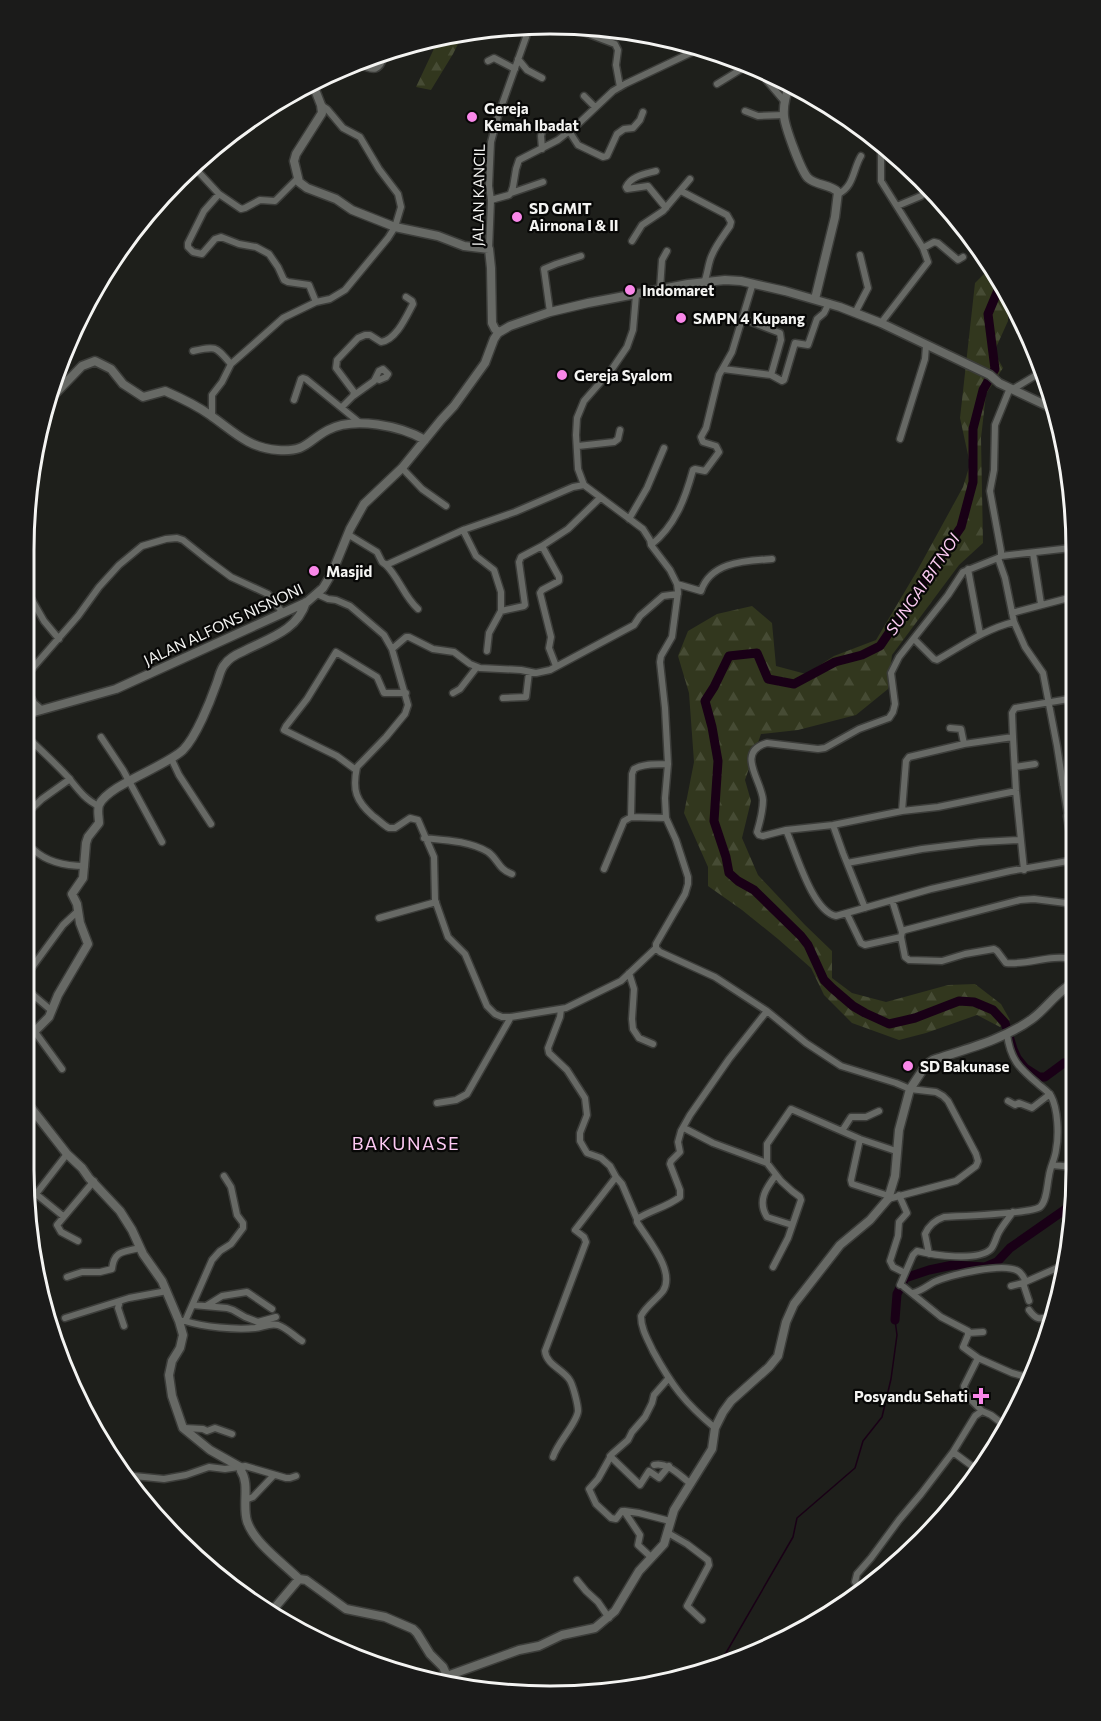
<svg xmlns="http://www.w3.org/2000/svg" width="1101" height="1721" viewBox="0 0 1101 1721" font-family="Commissioner,sans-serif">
<defs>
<pattern id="forest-firs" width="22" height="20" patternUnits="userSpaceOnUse" patternTransform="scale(1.5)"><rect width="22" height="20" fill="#32371e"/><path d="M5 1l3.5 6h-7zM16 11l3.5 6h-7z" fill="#464b34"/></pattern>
</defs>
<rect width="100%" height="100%" fill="#1e1f1b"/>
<path fill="url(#forest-firs)" d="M463,34L453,54L431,90L416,87L439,38Z
M991,267L1011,299L1008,306V321L994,352L1003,368L986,394L981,438L983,543L959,565L892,655L888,689L856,715L798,730L761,734L745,780L751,801L742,838L758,875L805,925L832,951V978L852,993L886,1002L948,985L975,984L1001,1004L1010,1020L1000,1027L977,1015L926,1033L899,1040L852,1023L824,995L811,968L778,939L742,910L708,886V867L684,813L694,762L689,693L678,656L688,631L717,614L752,606L772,623L776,666L806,674L834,656L876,640L917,571L963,487L970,464L960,418L975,283Z"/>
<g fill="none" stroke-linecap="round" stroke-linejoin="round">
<path stroke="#190016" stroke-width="1.5" d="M711,1668L723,1658L793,1537L797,1518L855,1468L863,1441L882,1417L891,1379L897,1335L895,1320
M666,1681L672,1675L702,1672"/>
<path stroke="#190016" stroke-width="9" d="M1001,283L988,314L995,369L983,390L973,429V482L961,527L880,646L862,655L835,662L794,684L768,679L757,653L729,656L714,687L705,701L712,727L718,761L714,821L726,857L729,873L738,881L754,890L801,936L808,945L824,980L832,988L853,1006L865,1013L889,1024L915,1018L959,1001L974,1002L993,1010L1005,1023L1013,1049L1017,1058L1025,1068L1039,1077H1045L1064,1063L1070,1062L1073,1064
M895,1320L897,1294L905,1278L929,1270L953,1265L985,1267L997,1262L1010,1248L1073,1204
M218,1576L237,1592
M247,1597L249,1595"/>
<g stroke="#3c3d3a" stroke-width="9">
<path id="street" d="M570,27L615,44L618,50L616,65L620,87
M518,59L527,70L542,78
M488,61L494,58L515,69
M357,63C374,72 380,72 385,53
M756,68L785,102
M717,84L748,65
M584,96L595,107
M745,111L758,116L784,115
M569,131L578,145L603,157L607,156L617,134L624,129L633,128L640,120L643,112
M542,149L541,136L543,128
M194,167L219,194L241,209L245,208L260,200L275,201L297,179
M656,171C645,174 631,176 626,187L627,189L648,186L666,208
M681,191L727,215L731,222L730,226C724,235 716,245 712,255C708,263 708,273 704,283
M511,193L543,182
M219,194L204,211L188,243V247L193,252L202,254L215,239L221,237L239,244L256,247L269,254L278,267L284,280L288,282L309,285L316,302
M838,194C854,187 853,169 861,156
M491,200L509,195L511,193L513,187L516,169L519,160L558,140L577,125L613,91L625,84L701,48
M897,206L921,196
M632,241L642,225L663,211L690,179
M923,248L934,242L938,243L958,260L963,257
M489,249L491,200L489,186L491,142L498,116L530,26
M660,289L662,260L667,251
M636,295L633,330L627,347L612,369L584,401L577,418L576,435L578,469L584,485L643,529L650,540L651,545L670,570L677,584L678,592L672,637L661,656L660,662L665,708L668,764L665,798L666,818L676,840L688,877V884L685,894L656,944V948L660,952L715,977L767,1011L806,1043L841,1066L896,1083L910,1089L936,1092L943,1096L948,1101L976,1154L978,1161L976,1166L956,1181L888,1199
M550,312L544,269L556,264L581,256
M855,313L868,288L860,255
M741,318L780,333L781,340L771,375
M881,323L928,262L923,248L881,181V143
M193,351C217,346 215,346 231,364
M723,369L771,375L782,381L784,380L795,343L808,345L817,319L824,313L829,303
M1010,388L995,425L994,470L990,491L1001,551V556L998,558L1005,578L1014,622L1025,647L1043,673L1057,746L1068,816
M1013,389L1043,371
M353,396L374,381L379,371L383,369L388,374L386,377L379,380L376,379
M294,400L301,379L303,378L306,379L360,423
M342,407L353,396L354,392L336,368L337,360L358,338L365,335H370L381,342C396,340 406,317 413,304L412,301L406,297
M212,416V395L222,382L231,364L283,318L316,302L330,299L345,290L388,238L395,227L401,207L398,194L379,169L360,137L343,128L327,109L321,105
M900,439L925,359L926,346
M578,446L614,442L618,439L620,430
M402,468L422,489L446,506
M629,519L647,488L664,448
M463,530L476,556L494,570L501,592V611L489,633L487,651
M349,535L377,552L382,562L386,565L463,530L515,512L573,487L584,485
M651,545C675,526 685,499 693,470L695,469L705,471L719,452L716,446L703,442L701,437L706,428L716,387L719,375L732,352L753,283
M542,546L559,577V581L542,590L540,593L551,637L549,648L556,666
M1033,553L1041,604
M1001,556L1071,548L1076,552
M998,558L963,572L948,595L899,657L891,673L895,704L893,712L889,718L859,729L825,748L818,749L767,743C735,752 762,781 763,800C763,810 760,822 757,832L759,835L763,836L786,830L833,825L902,811L938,807L1016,791
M385,564C399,577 404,597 418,609
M968,569L980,634
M677,584L701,591C711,561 746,561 772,559
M28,593L44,621L59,639
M317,594L328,599L336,600L350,606L384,635L392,649L408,705L405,714L386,737L357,767C352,790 356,801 373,816C379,820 383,825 389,828H395L410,818L418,820L434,857L435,900L448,937L465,954L484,999L487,1006L495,1014L502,1017H511L566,1008L621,981L656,948
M501,611L524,606L525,605L519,562L521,557L542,546L568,529L600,498
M1012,613L1076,596
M1071,618L1075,617
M914,639L934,659L937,660C962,646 985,629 1014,622
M392,649L406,637H409L433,649L454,652L470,664L480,668L521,670L536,673L550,670L634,625L640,616L663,596L678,594
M27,682L31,670L78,616L99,587L119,565L142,546L166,539L177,538L183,540L208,560L231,577L268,594L283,613
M27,690L34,703L41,709
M453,693L460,689L477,667
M503,698L526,697L529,672
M950,728L961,729L964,744
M27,737C41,750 55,763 68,777C77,788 85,800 99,806
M101,737L123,770L162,842
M1013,737L1012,713L1015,708L1075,698
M171,758L179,775L211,824
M1015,767L1035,764
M356,770L337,756L286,731L284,730L286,726L307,699L336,652L377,677L384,693H406
M1063,785L1075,782
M902,811L906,761L909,757L964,744L1013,737L1016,791L1024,870
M26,814L42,799L70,779
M631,817L632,774L634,769C644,763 657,765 668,764
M833,825L843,853L865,908
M786,830C796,852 812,911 836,916L931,889L1010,871L1074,860
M424,838C445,840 470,841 488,852C498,859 498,869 512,874
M34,850C48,863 67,866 85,866
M847,863L922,849L980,842L1020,840
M604,869L624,821L631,817L666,818
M892,900L902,932
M847,914L861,943L865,945L901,937L902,932L905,930L1020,900L1034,899L1074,904
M379,918L436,902
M901,937L905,957L909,960L942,961L965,954L994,949L997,951L1006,963C1031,965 1048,954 1074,959
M629,973L634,989L632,1019L633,1029L639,1038L653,1044
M25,977L63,925L78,911
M25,988L52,1011
M561,1009L560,1017L548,1048L549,1053L567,1070L585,1098L587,1115L580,1133V1141L584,1148L587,1153L601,1158L610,1166L616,1177L622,1184L637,1219
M35,1032L62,1069
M1008,1101L1015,1105L1019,1103L1032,1108L1050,1094
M437,1103L456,1100L467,1094L511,1017
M684,1128L713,1143L767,1163L781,1181L792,1191L800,1197L801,1200L788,1238L773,1267
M842,1131L851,1117H866L879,1111
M860,1139L851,1180L852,1184L889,1196
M767,1163V1144L791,1109L860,1139L896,1151
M1052,1165L1073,1167
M776,1175C766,1188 757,1201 767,1217L792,1225
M899,1195L907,1213L899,1222L898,1236L890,1261L893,1267L905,1273
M63,1216L36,1194L67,1154
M78,1241L61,1232L57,1225L94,1181
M929,1254L925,1234C929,1225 935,1220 944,1217C959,1216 1030,1214 1040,1207C1047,1201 1047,1185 1049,1176C1050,1167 1055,1159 1056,1150C1059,1135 1058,1109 1051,1096C1048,1091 1041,1087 1037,1083C1019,1068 1010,1059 1007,1034
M67,1277L82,1272H100L112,1269C114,1250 124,1252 140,1248
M1023,1283L1029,1301
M900,1285L913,1255L917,1251C933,1255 978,1262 991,1249C995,1244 996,1237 999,1232C1003,1225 1008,1219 1013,1212
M1011,1286L1023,1283L1057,1268L1060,1269L1063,1274
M904,1287L941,1317L968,1331V1335L963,1347L978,1358L1012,1373L1023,1376L1033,1375L1037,1370
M913,1293C921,1291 927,1286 934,1282C950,1275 1003,1262 1018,1271C1022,1273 1024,1278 1026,1282
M120,1301L118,1308L124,1326
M193,1305L227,1308L233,1310L245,1317L258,1322L276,1317
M206,1306L222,1296L247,1292L272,1309
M1029,1310C1037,1321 1040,1319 1052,1316
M65,1318L129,1298L167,1291
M179,1321H185L187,1317L212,1260L220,1251L231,1244L243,1228V1223L237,1215L231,1187L224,1176
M185,1321C204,1327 235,1330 255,1328C263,1327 270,1323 278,1325C287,1328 294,1336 302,1341
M968,1333L983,1332
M978,1358L964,1386L966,1395L982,1411
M668,1379L654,1395L652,1403L645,1417L632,1432L628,1440L612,1454L598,1479L589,1489L596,1504L611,1518L616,1519L622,1511H625L639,1513L670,1521
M184,1428L203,1429L207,1431L215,1428L232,1434
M715,1428C685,1403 672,1386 653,1351C648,1340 641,1329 641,1316C646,1306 656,1300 663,1291C676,1271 647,1239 637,1222V1219C651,1210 667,1207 680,1197V1190L670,1164L671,1161L680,1152L678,1142L681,1131L690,1115L729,1059L767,1011
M953,1452L976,1469
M610,1456L640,1485L649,1471L659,1478L669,1466
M553,1457C557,1443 577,1423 578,1411C578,1405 573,1384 569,1379C562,1369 546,1364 545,1351L586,1242L584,1237L575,1230L616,1177
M654,1465C669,1462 680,1476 691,1484
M124,1475L164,1479L186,1475L209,1467L225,1469L245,1466L286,1478H290L296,1476
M245,1500L253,1497L274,1475
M624,1511L640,1535L638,1545L652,1558
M668,1533L687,1544L708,1560L709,1565L687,1606L702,1620
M577,1580L586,1591L598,1602L609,1618
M863,1590L855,1582L857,1574L871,1558L899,1520L921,1494L953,1452L975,1416L982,1411L991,1415L1004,1425"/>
</g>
<g stroke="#3c3d3a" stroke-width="11">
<path id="secondary" d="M312,82L321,105L322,113L296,154L294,161L299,182L307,188L336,199L352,210L395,227L438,236L464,246L489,249L491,268L492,323L495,329L499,332
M790,84C786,94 783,105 784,116C785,127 801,171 808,178C817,186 830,184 838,192L835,217L815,299
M51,398L82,366L95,361L111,369L123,384L143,397L165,391C181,398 196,405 210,415C233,431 248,448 278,450C307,452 307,441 328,430C354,416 401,426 425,440
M27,714L116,689L307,602L323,588L332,573L350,529L364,504L402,468L441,420L454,406L485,363L494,339L498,333L510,326L550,312L588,303L688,284L725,280L741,281L785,291L840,307L881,323L990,375L999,383L1058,411
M1074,853L1068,816L1075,815
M25,1041L49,1017L58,995L88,944L80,923L77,904L72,894L83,878L86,843L88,837L99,823C99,817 97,811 99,805C108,785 165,767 183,750C196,737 210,702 216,685C219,678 220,669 225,664C229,658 237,654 244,651C269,638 297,631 306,602
M24,1099L67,1154L82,1168L89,1178L120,1211L132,1230L143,1254L162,1281L179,1321L183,1335L180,1348L172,1361L169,1375L172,1396L183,1428L210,1450L242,1468L241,1471C250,1484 242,1505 247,1521C254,1543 283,1563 299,1579
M272,1611L299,1579L306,1580L346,1609L385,1617L413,1629L417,1633L430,1654L443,1667L447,1676L519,1650L539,1646L562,1635L595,1628L615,1611L639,1571L664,1544L674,1510L712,1449L715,1428L723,1412L731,1401L769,1367L778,1356L786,1322L794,1304L840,1245L870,1220L888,1199L895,1176L899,1130L910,1089L926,1065L933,1060C966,1049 1003,1040 1032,1019C1046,1009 1059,989 1074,983"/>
</g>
<use href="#street" stroke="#676965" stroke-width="6"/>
<use href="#secondary" stroke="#676965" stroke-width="8"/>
</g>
<g fill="#f987e9" stroke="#080807" stroke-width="2">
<circle cx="472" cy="117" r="6"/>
<circle cx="517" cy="217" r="6"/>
<circle cx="630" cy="290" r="6"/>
<circle cx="681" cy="318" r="6"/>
<circle cx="562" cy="375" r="6"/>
<circle cx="314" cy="571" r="6"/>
<circle cx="908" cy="1066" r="6"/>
<path d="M978 1387h6v6h6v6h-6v6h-6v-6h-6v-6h6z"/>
</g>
<g text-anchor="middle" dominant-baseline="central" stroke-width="4.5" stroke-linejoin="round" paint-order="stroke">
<g font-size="15" font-weight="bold" fill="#f4f4f2" stroke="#080807" text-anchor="start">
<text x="484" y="108">Gereja<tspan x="484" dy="17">Kemah Ibadat</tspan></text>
<text x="529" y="208">SD GMIT<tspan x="529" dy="17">Airnona I &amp; II</tspan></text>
<text x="642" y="290">Indomaret</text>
<text x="693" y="318">SMPN 4 Kupang</text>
<text x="574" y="375">Gereja Syalom</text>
<text x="326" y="571">Masjid</text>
<text x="920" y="1066">SD Bakunase</text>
<text x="968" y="1396" text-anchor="end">Posyandu Sehati</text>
</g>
<g font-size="15" fill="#f4f4f2" stroke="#080807">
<text transform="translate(478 195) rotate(-89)">JALAN KANCIL</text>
<text transform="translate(223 624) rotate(-25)">JALAN ALFONS NISNONI</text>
</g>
<g font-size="16" font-style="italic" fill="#fccbf3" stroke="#080807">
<text transform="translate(922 584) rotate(-56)">SUNGAI BITNOI</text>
</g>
<g font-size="18" letter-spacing="1.5" fill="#fecaf4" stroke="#080807">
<text x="406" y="1143">BAKUNASE</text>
</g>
</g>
<path d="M0 0H1101V1721H0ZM550 34H550A516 516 0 0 1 1066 550V1170A516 516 0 0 1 550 1686H550A516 516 0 0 1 34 1170V550A516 516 0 0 1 550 34Z" fill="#1b1b1a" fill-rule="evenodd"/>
<path fill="none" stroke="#f4f4f2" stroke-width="3" d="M550 34H550A516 516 0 0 1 1066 550V1170A516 516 0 0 1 550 1686H550A516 516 0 0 1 34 1170V550A516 516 0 0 1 550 34Z"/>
</svg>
